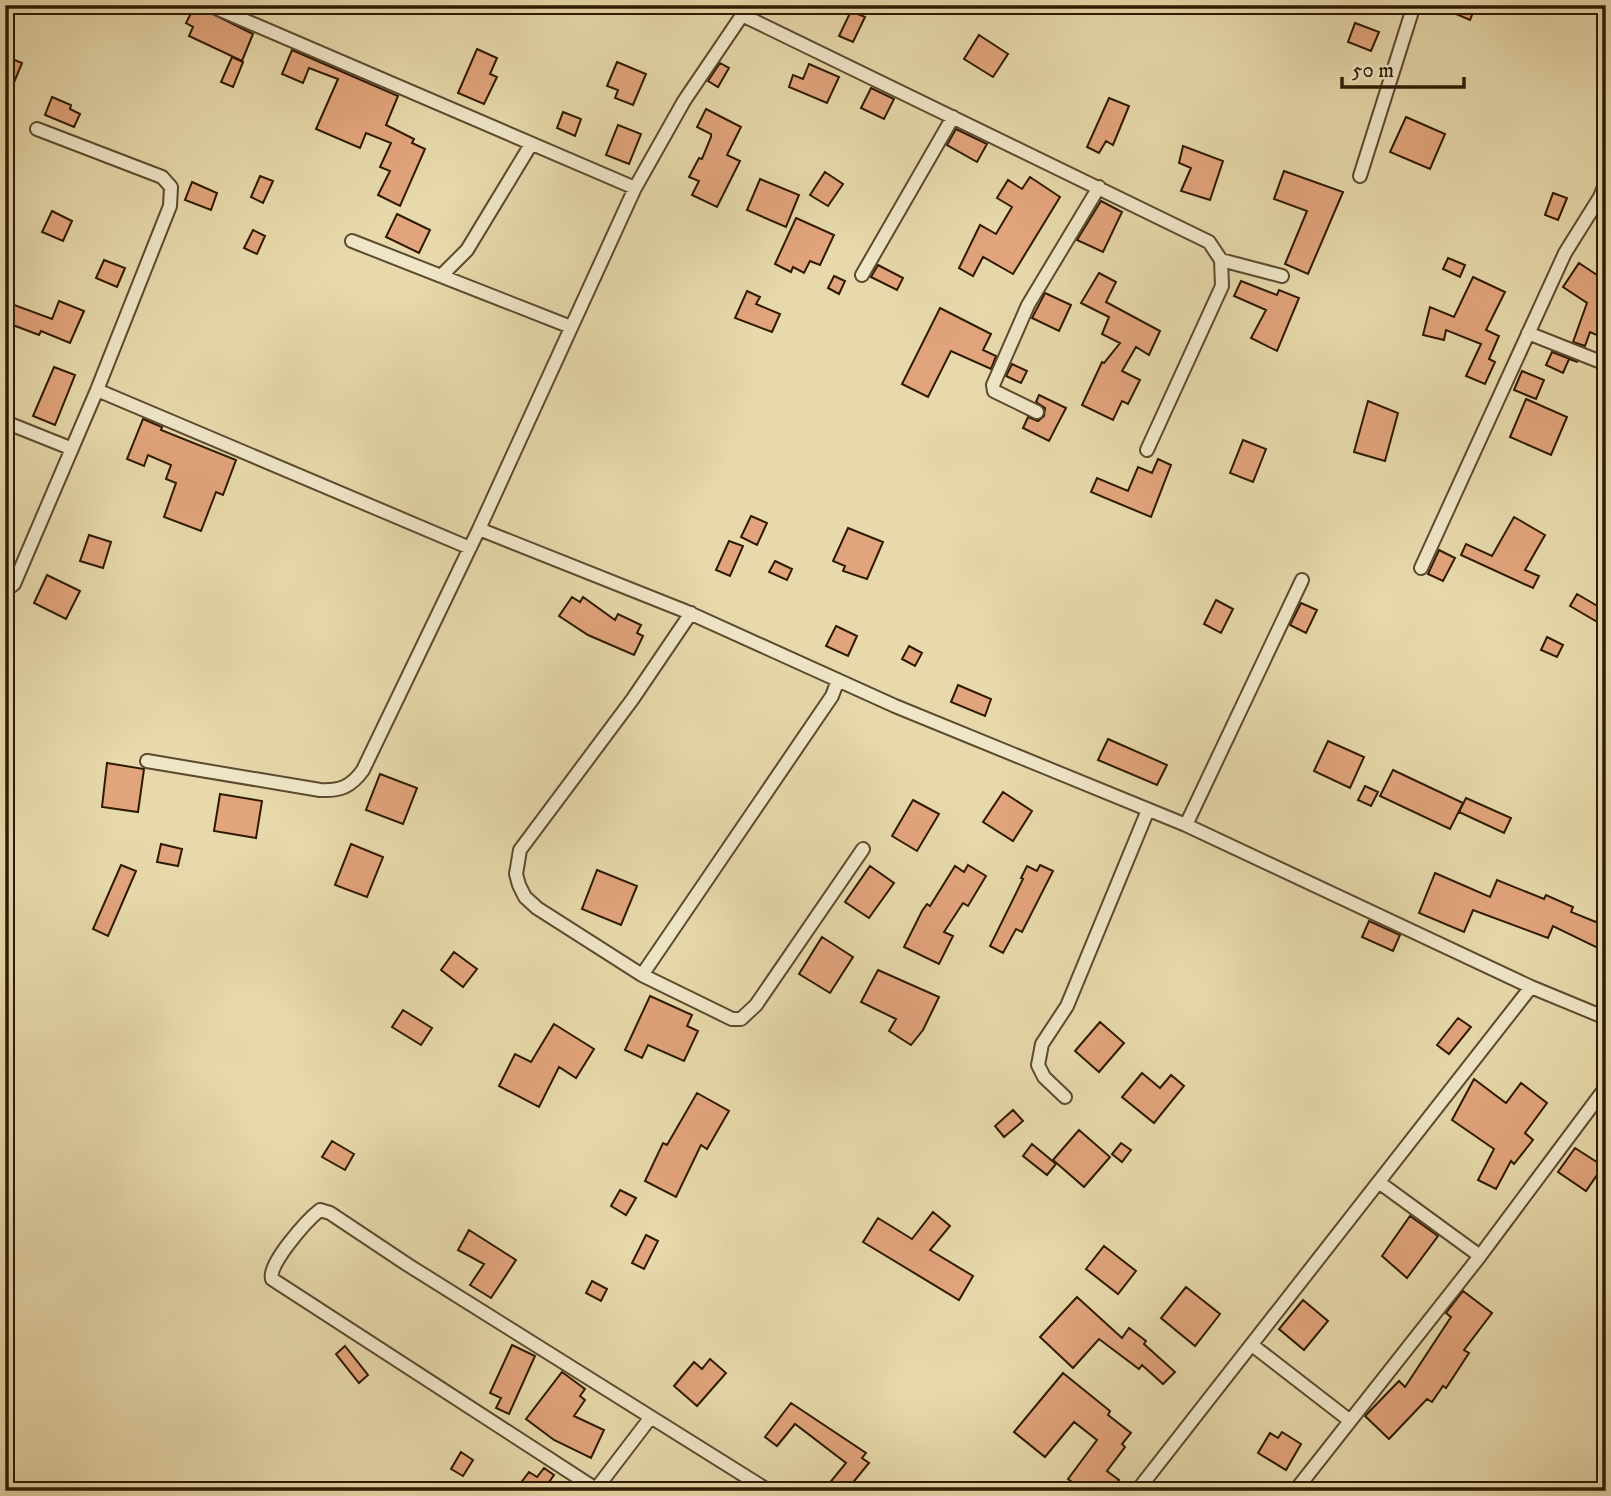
<svg xmlns="http://www.w3.org/2000/svg" width="1611" height="1496" viewBox="0 0 1611 1496" font-family="'IM FELL DW Pica',serif">
<rect width="100%" height="100%" fill="#e7d9ab"/>
<filter id="stains"><feTurbulence type="fractalNoise" baseFrequency=".00286" numOctaves="4"/><feColorMatrix values="0 0 0 0 .2 0 0 0 0 .09 0 0 0 0 .02 0 0 0 .5 -.17"/></filter>
<radialGradient id="worn" r=".72"><stop offset=".6" stop-color="#630" stop-opacity="0"/><stop offset="1" stop-color="#630" stop-opacity=".3"/></radialGradient>
<path fill="#e2a47c" stroke="#2e1a04" stroke-width="2" d="M195,5L253,34L242,61L189,36L193,27L186,23Z
M1435,5H1476L1470,20Z
M851,11L865,17L853,42L839,36Z
M1355,23L1379,32L1371,51L1348,42Z
M979,35L1008,54L993,77L964,59Z
M477,49L497,58L490,74L497,77L484,104L458,93Z
M292,50L398,96L386,125L414,139L412,143L425,149L400,206L378,195L390,171L380,167L391,143L366,133L360,148L316,129L338,79L309,68L303,83L282,74Z
M5,56L22,63L6,102H5Z
M232,57L243,62L233,87L221,82Z
M617,62L646,74L633,105L615,98L618,90L607,86Z
M720,63L729,68L718,87L708,81Z
M809,64L839,77L827,103L789,87L793,75L803,79Z
M871,88L894,99L884,119L861,108Z
M52,97L71,105L70,109L80,114L74,127L45,115Z
M1109,98L1129,106L1113,145L1106,141L1099,153L1087,147Z
M706,109L741,127L727,155L740,161L717,207L692,195L699,181L689,177L699,158L702,159L711,137V134L697,127Z
M563,112L581,119L575,136L557,128Z
M1406,117L1445,134L1430,169L1390,152Z
M618,125L641,134L629,164L606,155Z
M956,129L987,144L977,162L947,145Z
M1183,146L1223,161L1210,200L1181,191L1191,168L1179,163Z
M1284,171L1343,192L1308,274L1285,264L1307,211L1274,199Z
M825,172L843,184L828,206L810,195Z
M260,176L273,181L263,203L251,197Z
M1030,177L1060,197L1013,274L983,257L973,276L959,268L980,225L996,234L1012,207L997,198L1008,180L1022,189Z
M760,179L799,195L786,227L747,210Z
M192,182L217,193L211,210L185,200Z
M1553,193L1567,198L1558,220L1545,215Z
M1101,201L1122,212L1103,252L1077,240Z
M52,211L72,221L63,241L42,232Z
M397,214L430,230L419,253L386,237Z
M796,218L834,235L820,265L810,261L804,273L793,267L791,272L775,264Z
M253,230L265,236L257,254L244,248Z
M1448,258L1465,265L1460,277L1443,269Z
M104,260L125,268L117,287L96,278Z
M1579,263L1606,281V339L1590,332L1585,346L1573,342L1587,303L1563,287Z
M878,265L903,278L897,290L871,277Z
M1099,273L1116,282L1106,302L1160,331L1149,355L1136,347L1122,371L1140,380L1128,404L1122,401L1113,420L1082,405L1102,362L1104,363L1120,343L1102,334L1109,317L1081,303Z
M834,276L845,281L839,294L828,288Z
M1473,277L1505,292L1486,330L1499,336L1489,359L1495,362L1485,384L1466,376L1481,344L1446,330L1444,340L1423,335L1430,307L1454,317Z
M1241,281L1277,295L1279,290L1299,298L1277,351L1251,338L1266,310L1234,296Z
M747,291L760,297L756,304L780,314L772,332L735,318Z
M1045,293L1071,305L1059,331L1032,318Z
M59,301L84,311L70,343L41,331L39,335L5,322L9,303L52,319Z
M940,308L991,334L983,350L996,356L991,369L951,351L928,397L902,384Z
M1552,352L1578,362L1569,359L1563,373L1546,365Z
M1012,364L1027,371L1021,383L1006,376Z
M54,367L75,375L55,425L33,416Z
M1522,371L1544,380L1536,399L1514,390Z
M1039,395L1066,408L1049,441L1023,428L1028,417L1038,421L1044,416L1045,408L1036,402Z
M1526,399L1567,417L1551,455L1510,437Z
M1368,401L1398,413L1385,461L1354,452Z
M143,419L162,427L161,430L236,460L223,495L216,492L201,531L164,517L176,483L166,479L171,465L148,455L144,466L127,459Z
M1243,440L1266,449L1253,482L1230,473Z
M1158,459L1171,465L1151,517L1091,492L1097,478L1128,491L1138,467L1152,473Z
M751,516L767,523L757,545L741,537Z
M1514,517L1545,535L1525,570L1539,576L1533,588L1461,555L1466,544L1492,556Z
M848,528L883,542L867,579L843,571L845,566L833,561Z
M89,535L111,542L103,568L80,561Z
M729,541L743,546L730,576L716,570Z
M1439,550L1455,558L1443,581L1428,574Z
M775,561L792,569L787,580L769,572Z
M47,575L80,591L66,619L34,603Z
M1577,594L1606,611V627L1570,606Z
M572,597L580,602L583,597L615,620L618,614L641,625L637,633L643,636L634,655L588,635L559,616Z
M1216,600L1233,609L1221,633L1204,624Z
M1301,603L1317,610L1306,633L1290,625Z
M836,626L857,636L848,656L826,646Z
M1547,637L1563,645L1557,657L1541,650Z
M909,646L922,653L915,666L902,659Z
M958,685L991,699L985,716L951,702Z
M1108,739L1167,765L1157,785L1098,760Z
M1328,741L1364,757L1350,788L1314,771Z
M107,763L144,769L138,812L102,807Z
M1393,770L1463,803L1450,829L1380,796Z
M380,774L417,788L403,824L366,810Z
M1365,786L1378,792L1371,806L1358,800Z
M1003,792L1032,811L1013,841L983,822Z
M220,794L262,801L256,838L214,831Z
M1466,798L1511,818L1504,833L1459,812Z
M913,800L939,814L917,851L892,836Z
M161,844L182,849L178,866L157,862Z
M351,844L383,857L367,897L335,885Z
M121,865L136,871L108,936L93,929Z
M968,865L986,876L968,906L963,903L944,932L953,936L939,964L904,947L922,911L927,904L930,906L955,866L964,872Z
M1040,865L1053,871L1022,932L1016,929L1003,953L990,946L1023,879L1021,878L1027,866L1037,871Z
M870,866L894,883L869,918L845,902Z
M597,870L637,886L621,925L582,909Z
M1435,873L1490,897L1497,880L1544,899L1546,895L1573,907L1571,912L1606,926V952L1553,926L1548,938L1473,910L1464,932L1419,913Z
M1369,921L1400,935L1393,951L1362,937Z
M822,937L853,957L830,993L799,974Z
M454,952L477,969L463,987L441,970Z
M878,970L939,997L923,1030L911,1045L889,1031L896,1019L861,1002Z
M650,996L692,1015L687,1026L698,1031L684,1061L648,1045L642,1058L625,1050Z
M403,1010L432,1028L421,1045L392,1027Z
M1458,1018L1471,1027L1449,1054L1437,1045Z
M1100,1022L1124,1043L1099,1072L1075,1051Z
M554,1024L594,1049L576,1078L559,1067L539,1107L499,1086L515,1054L531,1062Z
M1142,1073L1160,1088L1171,1075L1184,1086L1154,1123L1122,1097Z
M1474,1079L1506,1103L1521,1083L1547,1103L1525,1133L1533,1140L1514,1164L1511,1161L1496,1189L1478,1180L1494,1149L1452,1120Z
M697,1093L729,1111L707,1149L701,1145L676,1197L645,1181L663,1143L667,1145Z
M1013,1110L1023,1121L1004,1137L995,1126Z
M1079,1130L1110,1157L1084,1187L1053,1160Z
M332,1141L354,1154L345,1170L322,1157Z
M1121,1143L1131,1150L1122,1162L1112,1154Z
M1032,1144L1056,1164L1047,1175L1023,1156Z
M1575,1148L1603,1166L1586,1191L1558,1172Z
M620,1190L636,1198L626,1215L611,1206Z
M933,1212L950,1226L930,1250L973,1276L959,1300L863,1242L878,1218L912,1239Z
M1410,1216L1438,1236L1407,1278L1382,1256Z
M469,1230L516,1260L491,1298L470,1285L484,1264L458,1250Z
M646,1235L658,1241L644,1269L632,1263Z
M1104,1246L1136,1271L1118,1294L1086,1269Z
M592,1281L607,1289L601,1301L586,1293Z
M1186,1287L1220,1314L1195,1346L1161,1318Z
M1463,1291L1492,1313L1464,1350L1469,1353L1446,1388L1443,1386L1432,1402L1427,1399L1389,1439L1365,1416L1399,1381L1405,1387L1451,1317L1446,1313Z
M1077,1297L1122,1338L1129,1328L1146,1341L1144,1344L1175,1372L1163,1384L1142,1365L1139,1369L1099,1339L1073,1368L1040,1337Z
M1303,1300L1328,1321L1304,1350L1279,1329Z
M512,1345L535,1356L509,1414L496,1408L501,1398L490,1393Z
M345,1346L368,1375L359,1383L336,1354Z
M710,1359L726,1373L697,1406L674,1386L694,1362L702,1369Z
M562,1372L585,1389L580,1396L585,1400L574,1416L604,1430L591,1458L554,1440L526,1419Z
M1063,1373L1110,1411L1108,1415L1131,1433L1122,1444L1125,1447L1107,1471L1119,1480L1111,1491H1084L1068,1479L1097,1440L1074,1422L1045,1457L1014,1432Z
M791,1403L866,1453L862,1458L869,1463L846,1491H823L846,1463L795,1424L777,1446L765,1437Z
M1282,1432L1301,1444L1286,1470L1258,1453L1270,1433L1278,1438Z
M461,1452L473,1460L463,1476L451,1469Z
M544,1468L554,1475L547,1485L555,1491H527L520,1484L529,1472L537,1477Z"/>
<g fill="none" stroke-linecap="round" stroke-linejoin="round">
<g stroke="#5c4a2e" stroke-width="16">
<path id="street" d="M209,5L635,188
M749,5L684,101L635,188L479,529L685,611L895,706L1186,825L1531,987L1606,1018
M742,15L1209,242L1221,260L1222,286L1147,450
M37,129L162,177L171,187L170,206L97,390
M1360,176L1414,5
M352,241L571,327
M1221,260L1282,276
M862,275L953,117
M441,276L467,250L530,146
M1528,333L1606,364
M1037,412L994,391L993,385L1028,305L1099,187
M5,422L70,448
M1421,568L1565,253L1600,197L1606,182
M5,591L14,584L97,390L470,548
M691,613L632,700L520,850L516,874L519,885L525,897L537,908L642,975L732,1019H741L756,1005L863,849
M147,761L320,790C340,791 351,787 363,770L479,529
M1186,825L1302,580
M642,975L832,696L838,680
M1065,1097L1044,1077L1038,1065L1042,1044L1067,1006L1148,810
M1380,1183L1480,1256
M1252,1345L1349,1420
M596,1489L651,1417
M599,1491L272,1279C267,1265 307,1220 320,1210L330,1213L408,1265L769,1491
M1137,1491L1531,987
M1295,1491L1480,1256L1606,1087"/>
</g>
<use href="#street" stroke="#efe6c8" stroke-width="12"/>
</g>
<rect width="1611" height="1496" fill="none" stroke="#e7d9ab" stroke-width="28"/>
<rect x="7" y="7" width="1597" height="1482" fill="none" stroke="#2e1a04" stroke-width="3.5"/>
<rect x="14" y="14" width="1583" height="1468" fill="none" stroke="#2e1a04" stroke-width="2"/>
<path d="M1342 77v10h122v-10" fill="none" stroke="#2e1a04" stroke-width="3.5"/>
<text x="1352" y="77" font-size="21" fill="#2e1a04" stroke="#efe6c8" stroke-width="5" paint-order="stroke">50 m</text>
<rect width="100%" height="100%" filter="url(#stains)"/>
<rect width="100%" height="100%" fill="url(#worn)"/>
</svg>
